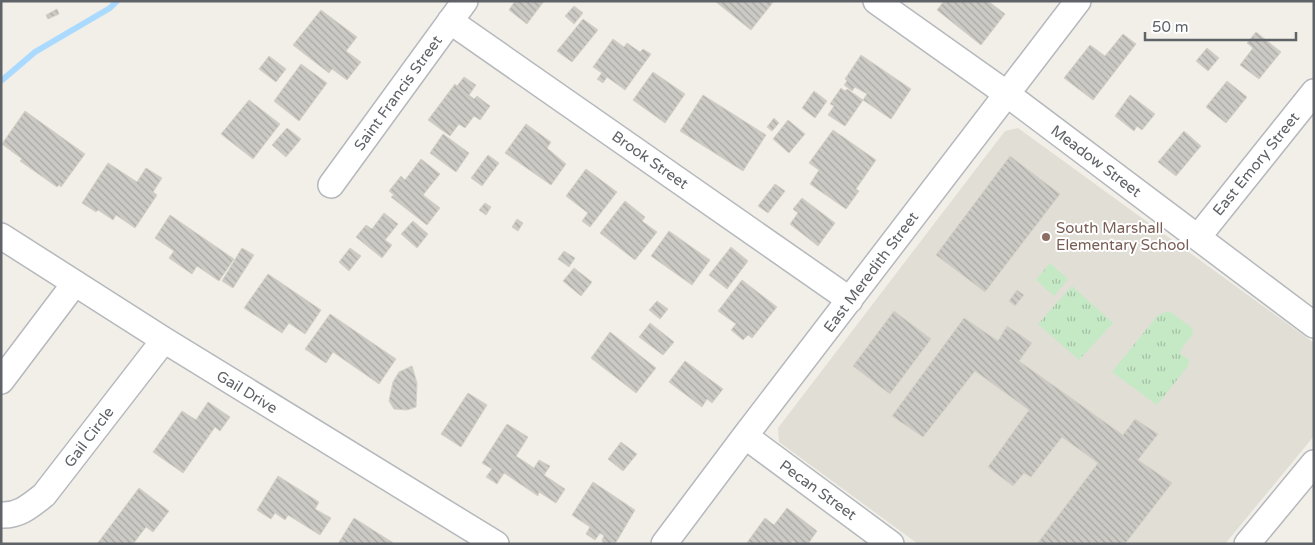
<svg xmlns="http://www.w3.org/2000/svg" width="1315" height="545" viewBox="0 0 1315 545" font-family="'Varela Round',sans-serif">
<defs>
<pattern id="park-tufts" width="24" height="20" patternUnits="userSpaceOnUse" patternTransform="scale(1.25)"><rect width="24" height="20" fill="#c5e8c5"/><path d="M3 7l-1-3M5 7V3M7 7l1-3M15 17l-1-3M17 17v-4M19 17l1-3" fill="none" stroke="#a3c0a4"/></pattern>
<pattern id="building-back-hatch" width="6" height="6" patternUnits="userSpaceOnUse" patternTransform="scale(1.25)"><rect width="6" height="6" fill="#cccac5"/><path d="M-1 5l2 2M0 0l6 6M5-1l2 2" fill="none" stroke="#a9a8a4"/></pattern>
</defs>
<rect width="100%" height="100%" fill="#f1efe8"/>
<path fill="#e1ded6" d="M1018,128L1314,343V436L1225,544H918L779,442L778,428L1005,131Z"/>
<path fill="url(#park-tufts)" d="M1050,263L1068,279L1054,296L1036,280Z
M1072,286L1113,323L1079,360L1038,324Z
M1169,311L1192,328L1193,334L1182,348L1180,353L1189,360L1188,366L1157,405L1112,372L1158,315Z"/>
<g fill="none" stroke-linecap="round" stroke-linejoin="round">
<path stroke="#aadaff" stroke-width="6" d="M1,81L35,52L110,8L117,1"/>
</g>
<path fill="url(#building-back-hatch)" stroke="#d6d1c6" d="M515,1H544L527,24L509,10Z
M717,1H774L751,30L716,2Z
M944,1H988L1005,14L981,45L937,10Z
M574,6L583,13L574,24L565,16Z
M57,9L59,14L48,19L46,15Z
M321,10L357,37L346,51L361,62L347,80L332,69L329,73L293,45Z
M583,19L598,30L572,62L557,51Z
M1256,32L1281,52L1259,79L1240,65L1253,48L1247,43Z
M1123,34L1136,44L1093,100L1064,78L1090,45L1105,56Z
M613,39L624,47L627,43L640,52L643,49L651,54L625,90L607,77L603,83L597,79L602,73L593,67Z
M1207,48L1219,58L1208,71L1196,61Z
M861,55L911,89L891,119L863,100L867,94L855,87L852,91L844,85L847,81L845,79Z
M269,56L286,69L276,82L259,69Z
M301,64L327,83L299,121L274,101Z
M653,72L685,94L665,123L633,100Z
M464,77L476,85L469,95L474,99L477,96L490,106L480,120L474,116L465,128L459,124L450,136L428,120L455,84L457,86Z
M1227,81L1247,97L1226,123L1206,107Z
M841,88L845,91L847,89L863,100L845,126L828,115L834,106L830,104Z
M814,91L827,101L815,118L802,108Z
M703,95L766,135L743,171L680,131Z
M1130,95L1155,114L1142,130L1137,126L1134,131L1115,116Z
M249,100L280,124L253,159L221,134Z
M25,111L85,154L61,187L59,185L57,187L20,161L22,159L2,144Z
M774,118L779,123L772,131L767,127Z
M788,120L805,134L789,153L773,139Z
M526,124L551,142L547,148L566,164L551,185L505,153Z
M287,128L301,139L286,157L272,145Z
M833,130L876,160L856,189L859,191L846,209L810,184L819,170L809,163Z
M1184,131L1201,146L1176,176L1158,162Z
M443,134L469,153L456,172L430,153Z
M488,155L499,163L482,186L471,178Z
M1010,156L1060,194L985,292L936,255Z
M421,159L440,174L423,195L440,208L427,225L391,197L394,195L389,191L401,176L405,180Z
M108,163L137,182L146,168L162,178L153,192L157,195L135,228L116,215L113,220L98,210L96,212L82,203Z
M586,169L617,192L590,227L582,221L588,213L566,196Z
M775,184L785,191L768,213L758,206Z
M802,198L835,223L818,246L790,224L798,213L793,209Z
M625,201L645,217L642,221L657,232L635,260L600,233Z
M485,203L491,207L486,215L479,210Z
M384,213L398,224L385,240L392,245L382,258L356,237L366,225L372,229Z
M170,215L234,259L219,281L197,266L192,274L169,258L174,251L155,238Z
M517,219L523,223L518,231L512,227Z
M413,221L428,234L417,248L401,234Z
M669,231L710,260L692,285L651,256Z
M731,247L748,261L727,289L709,275Z
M242,248L254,255L233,288L222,281Z
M350,248L361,256L349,271L339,262Z
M564,251L575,258L569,267L558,259Z
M574,268L592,282L581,296L563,281Z
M268,274L321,310L305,334L289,323L282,333L244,308Z
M742,280L777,307L752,338L748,335L743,340L731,330L736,324L718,311Z
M1017,290L1024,295L1015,306L1009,301Z
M657,301L668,309L660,319L649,310Z
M894,311L931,339L890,394L853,366Z
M330,314L396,359L379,384L333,352L326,363L305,349Z
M964,318L998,341L1007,326L1032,343L1019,361L1123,435L1135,419L1158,434L1138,460L1172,483L1125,544H1037L1098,463L1062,437L1031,477L1024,473L1013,486L988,467L1029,410L975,371L923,437L892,416Z
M650,323L674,342L663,355L639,337Z
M610,332L656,368L636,393L591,358Z
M685,361L723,389L712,403L707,399L702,407L669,382Z
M412,366L417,383L416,407L407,410L394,409L389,401L393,382L399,372Z
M468,393L487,405L461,447L441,434Z
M208,402L230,417L220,431L215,427L183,473L153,452L182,411L196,420Z
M507,424L528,437L516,456L534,468L539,460L550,466L544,475L565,489L556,503L539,492L538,496L504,473L497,484L486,477L492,469L482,463Z
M621,442L637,454L623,471L608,459Z
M278,476L319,502L315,509L331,518L320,535L288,515L285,520L275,513L271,519L257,510Z
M593,482L635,510L615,544H603L602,540L604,536L600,533L595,540L586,534L590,527L572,515Z
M139,488L169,511L153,532L146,527L133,544H97Z
M787,508L817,531L808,544H796L793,541L791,544H746L765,518L774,525Z
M354,518L395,544H338Z"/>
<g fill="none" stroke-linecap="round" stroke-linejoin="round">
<g stroke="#b5b8bc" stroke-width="28">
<path id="minor" d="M876,1L1007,94L1314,325
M450,21L850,300
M331,185L465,1
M1,236L164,340L496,544
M1198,237L1314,92
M1,381L75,283
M745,436L891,544
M1,515C19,516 30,506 44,495L164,340
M664,544L745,436L1078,1
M1247,544L1314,463"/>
</g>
<use href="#minor" stroke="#fff" stroke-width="25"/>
</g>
<circle fill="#8d6e63" stroke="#fff" stroke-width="2" cx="1046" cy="237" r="5"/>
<g text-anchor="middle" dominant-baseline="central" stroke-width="4" stroke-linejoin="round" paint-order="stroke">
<g font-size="15" fill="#5f6368" stroke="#fff">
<text transform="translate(398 93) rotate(-54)">Saint Francis Street</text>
<text transform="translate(650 160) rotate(35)">Brook Street</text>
<text transform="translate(1096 161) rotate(37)">Meadow Street</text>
<text transform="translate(1256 164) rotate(-51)">East Emory Street</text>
<text transform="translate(871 272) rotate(-53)">East Meredith Street</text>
<text transform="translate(247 392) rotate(31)">Gail Drive</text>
<text transform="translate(89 437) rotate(-53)">Gail Circle</text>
<text transform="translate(818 490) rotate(36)">Pecan Street</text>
</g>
<g font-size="15" fill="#785e54" stroke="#fff" text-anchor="start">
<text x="1056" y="228">South Marshall<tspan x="1056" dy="17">Elementary School</tspan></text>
</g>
</g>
<rect width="1315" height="545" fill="none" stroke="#5f6368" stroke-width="5"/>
<path d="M1145 32v8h151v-8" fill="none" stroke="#5f6368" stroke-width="2.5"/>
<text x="1152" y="32" font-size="15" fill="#5f6368" stroke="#ffffff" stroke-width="4" paint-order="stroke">50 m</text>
</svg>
